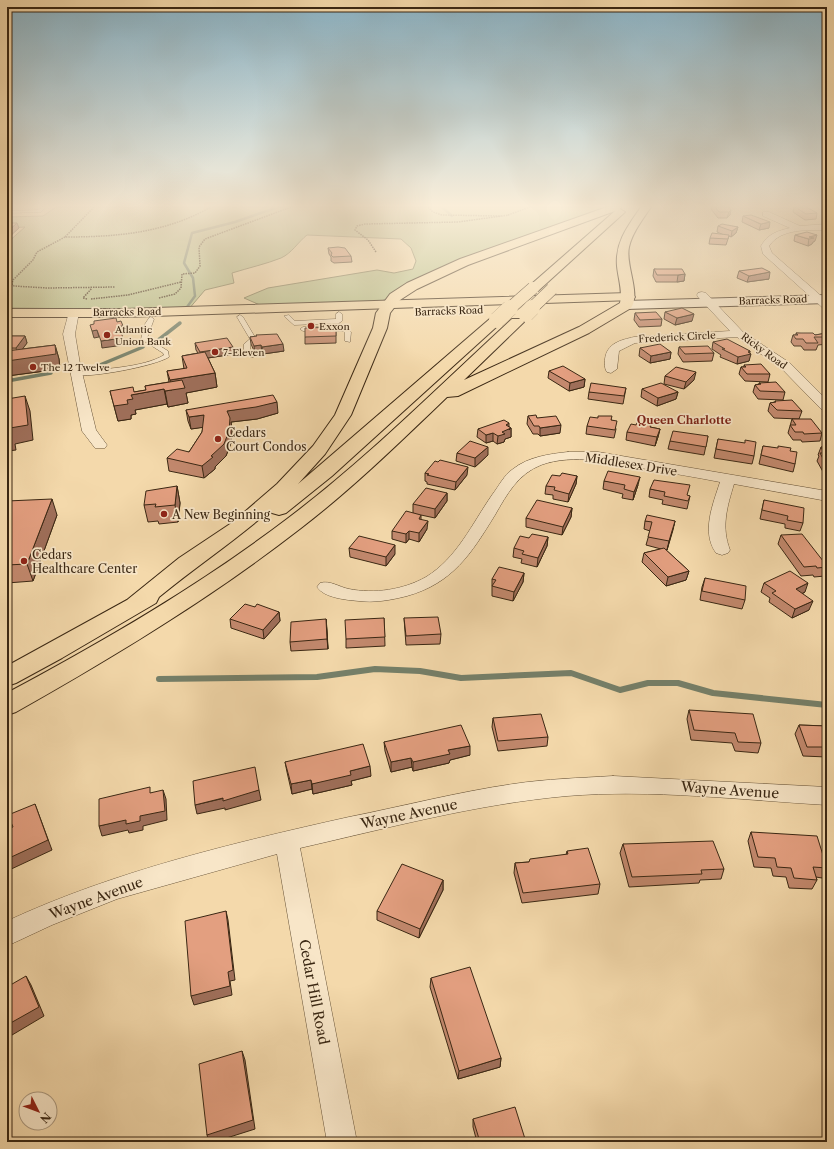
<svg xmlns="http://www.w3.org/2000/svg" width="834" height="1149" viewBox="0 0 834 1149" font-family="'Libre Caslon Text',serif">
<rect width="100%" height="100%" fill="#f4d9ab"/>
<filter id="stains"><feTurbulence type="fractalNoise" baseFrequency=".005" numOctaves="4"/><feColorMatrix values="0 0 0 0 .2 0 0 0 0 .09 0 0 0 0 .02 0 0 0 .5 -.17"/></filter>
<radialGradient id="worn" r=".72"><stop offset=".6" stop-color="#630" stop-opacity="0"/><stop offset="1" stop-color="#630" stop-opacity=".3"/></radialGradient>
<path fill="#b9c08b" stroke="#7a744f" d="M56,207H605L596,213L426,275L385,300L375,302L260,305L244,298L268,288L377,270L394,273L413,269L416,261L411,248L401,239L307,235C298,242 292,253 281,258C266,264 248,268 232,273L234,283L205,290L188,310L7,308V243L25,227L7,228V217L43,216Z"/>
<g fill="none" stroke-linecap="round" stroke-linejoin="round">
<path stroke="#75806a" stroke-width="2.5" d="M442,207L452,216
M187,307L195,296L193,278L184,263L192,233L235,222L278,207"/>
<path stroke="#75806a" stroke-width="3.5" d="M157,341L180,323
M95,367L143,347
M7,381L51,373"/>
<path stroke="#75806a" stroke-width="6" d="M159,679L317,677L375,669L420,671L461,678L571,673L620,690L648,683H678L713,693L827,705"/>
<g stroke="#685439" stroke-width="1">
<path id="service" d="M41,207H45L41,212L7,213V211L39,210Z
M339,312L342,314V321L339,323L294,325L284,316L289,315L295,321L336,319V314Z
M240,315L243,317L256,339L250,345V350L255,356L254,357H250L244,350V344L250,339L237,317Z
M151,317L154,319L147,338L168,351L169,357C155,366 91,378 74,375L73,374L76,372C100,369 143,368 164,355L163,353L141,339L145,324L149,318Z
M340,324L351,332L350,342L345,341V333L343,331H303L300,329L303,327H338L337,326Z"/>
</g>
<g stroke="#685439" stroke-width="1">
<path id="minor" d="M763,212H769L800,226L827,224V230C809,230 781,228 769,246L772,253L827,301V309L823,308L763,254L761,246C768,234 777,231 790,228L763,216Z
M702,292L706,293L743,332L790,363L827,400V411L822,410L782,369L737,337L635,343L619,351L617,369L611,373L607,372C604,368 605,363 605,359C607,343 621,340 634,337L730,331L698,297L697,295L698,293Z
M74,309L79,312L75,334L80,364L96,430L107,445L105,448H95L82,431L63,334L69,312Z
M568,452H598L827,491V501L734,484C727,507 721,527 730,550L728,553L722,555L716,553C701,532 713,504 720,482C695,477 670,473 646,469C612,463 574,453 541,465C518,474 507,494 495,515C471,554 453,583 407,596C391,600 375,603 359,601C347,600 324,598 317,587L320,583C330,580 339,587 349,589C374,594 403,590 426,577C457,558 472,524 492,495C499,486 504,475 513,469C528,457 549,454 568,452Z
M613,776L827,787V805C742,800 651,789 567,796C477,804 388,828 300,848L357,1142H327L277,854L117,899L52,925L7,946V921C115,871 233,843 349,817C404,806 458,792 513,784C546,779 580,778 613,776Z"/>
</g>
<g stroke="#3a2713" stroke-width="2">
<path id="secondary" d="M827,295V303L626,309L621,308L619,305L621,302L626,301Z"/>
</g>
<g stroke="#3a2713" stroke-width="2">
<path id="primary" d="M628,293L633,294L635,297L633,300L124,317H7V309H124Z"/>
</g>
<g stroke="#3a2713" stroke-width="2">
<path id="motorway" d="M607,207H621L620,209L625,212L538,291H528L527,288L615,211L468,265L417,289L400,300L390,313L387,328L351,415L325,454L298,484L492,317H502L504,320L332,476L286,513L279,515L272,513L270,510C235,541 195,567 159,597L156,603L62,658L16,683L7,686V666L127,600L179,558L233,522L277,484L313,446L335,415L373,328L376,313L390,294L407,283L460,259Z
M641,207H651C643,219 632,233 629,247C625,265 641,293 631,308L589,333L458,396L447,397C400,442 353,488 301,528C211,598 115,656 16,712L7,715V693C104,641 199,586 287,519C367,459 438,387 512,319H522L524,322L464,380L579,327L620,303C623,291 618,278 617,266C615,242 628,226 641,207Z"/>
</g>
<path stroke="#3a2713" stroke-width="1.5" stroke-dasharray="1.5 1" stroke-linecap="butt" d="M94,207L65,237C117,237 165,233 211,207
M428,207L433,212L442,215L501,216
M508,215L530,207
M65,237L37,252L33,260L13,280L12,284L14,286L47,288L115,287
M376,252L368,240L355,230L357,226L365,224L458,222L509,215
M159,298L175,294L181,288L182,274L195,273L200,266L199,247L205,239L291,207
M87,299L83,298L92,288
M91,299L128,295L181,282"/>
<use href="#service" fill="#f8e6c8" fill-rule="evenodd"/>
<use href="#minor" fill="#f8e6c8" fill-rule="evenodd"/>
<use href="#secondary" fill="#f8e6c8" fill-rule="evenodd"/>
<use href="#primary" fill="#f4d9ab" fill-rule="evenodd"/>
<use href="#motorway" fill="#f4d9ab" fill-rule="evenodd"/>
<g stroke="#3a2713" stroke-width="13" stroke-linecap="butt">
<path id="motorway-bridge-far1" d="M509,309L533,288
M531,309L552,289"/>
</g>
<g stroke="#3a2713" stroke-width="16" stroke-linecap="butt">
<path id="motorway-bridge" d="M526,314L532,308
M497,320L510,308"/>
</g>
<use href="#motorway-bridge-far1" stroke="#f4d9ab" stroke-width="12"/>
<use href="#motorway-bridge" stroke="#f4d9ab" stroke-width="16"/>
</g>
<path fill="#c3896e" stroke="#3a2713" d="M712,207H729L730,215L727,218H718L711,209Z
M794,207H806L817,213L816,219L805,220L793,212Z
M743,216L769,228L759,230L742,222Z
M718,226L738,227L736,233L731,237L729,236L726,245L709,244L710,238L724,235L717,232Z
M825,230H827V238L823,236Z
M795,235L815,241L813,242L812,244L808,246L794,241Z
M328,248L351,256L352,262L334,263L331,261V257L329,254Z
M654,269L685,274L684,281L677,282H656L653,276Z
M739,271L769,279L747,282L737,278Z
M665,312L692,321L675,325L664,319Z
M635,313L662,319L661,326L639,327L634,320Z
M336,327V343L305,344V337Z
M796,333L815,335L827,333V344L818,345L816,350H804L801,346H794L791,342L793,335H796Z
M256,335L284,351L263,354L262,352L255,353L251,344L250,337L257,336Z
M7,336H25L27,343L22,349L55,345L59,359L60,369L7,376Z
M713,342L750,351L749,361L737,364L720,357L721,355L712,349Z
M195,343L234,354L208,358L215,373L217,387L186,393L188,403L168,407L167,404L135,410L136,414L131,415V419L118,421L110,391L134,392L146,390L145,386L169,382L167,371L184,369L182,356L198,353L196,350Z
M679,347L714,353L712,361L683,362L678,354Z
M640,348L671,352L670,359L650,363L639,356Z
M744,365L770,374L768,382L745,381L739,374L741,367H744Z
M549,371L585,379L584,387L569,391L548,378Z
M665,376L694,380L684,389L664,384Z
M759,383L785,392L783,400L758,399L753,392L755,385L759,384Z
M626,388L623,404L588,399L589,392Z
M642,389L678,392L676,399L657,406L641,397Z
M775,401L802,411L799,419L774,418L768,411L770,403L775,402Z
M186,410L278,413L257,419L231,422L232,430L231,443L226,456L215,467V469L204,478L169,471L167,458L189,452L202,432L203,427L191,429L188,421Z
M528,416L537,418L560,433L540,436L538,434H533L527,424Z
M598,418L612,420L616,429L614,438L586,434L587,426Z
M792,419L822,433L820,441L802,442L801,440H793L788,433Z
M509,427L511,428V437L505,439L504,442L497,444L493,441L486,443L477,437L478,429Z
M650,427L660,429L658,437L655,446L626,440L627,432Z
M708,436L704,455L668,449L670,441Z
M718,439L754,456L752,464L714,458Z
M763,446L790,451L795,464L793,472L759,464Z
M821,447H827V479L817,461L819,456L818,455Z
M457,453L488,455L475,467L456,461Z
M425,473L467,475L455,490L427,484V482L425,481Z
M560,476H577L576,484L568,502L553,499V495L545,494L546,486Z
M604,481L638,485L633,500L622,498L623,494L603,489Z
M177,486L180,503L178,522L159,524L158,521L148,522L144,505Z
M650,489L690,496L687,509L662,504L663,500L649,497Z
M447,493V501L435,518L421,515V519L427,529L419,542L409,539L406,543L392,539V531L413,513V504Z
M764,500L803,523L800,531L785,528V524L760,519Z
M7,501L57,515L33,581L7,583Z
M572,508L571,517L562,535L526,527V518Z
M645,521H675L667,550H666L689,571L686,580L666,586L642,562L644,553L661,549L646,545L650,531L644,529Z
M781,535L827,566V569L825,576L814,577L813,575L801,576L778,544Z
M548,537L547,546L537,567L521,563L522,559L513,557L514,548L529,538Z
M349,548L395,554L386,566L350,557Z
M524,573L523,582L513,601L492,596V579Z
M705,578L745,600L742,609L700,600L702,587Z
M764,583L805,592L802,594L809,610L792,618L769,602L770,598L761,592Z
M255,607L279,612L280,621L264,639L231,628L230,619Z
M384,618L385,646L346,648V639Z
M404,618L441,634L440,644L406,645Z
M326,619L328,649L291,651L290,642Z
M689,710L761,743L758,753L735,751L732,743L691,740L687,719Z
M493,718L548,737L547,746L498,751L492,727Z
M799,725L827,726V757L803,756L795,734Z
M384,742L470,755L450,760L449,763L413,771L412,767L391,772L385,751Z
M285,762L371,776L351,781L352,785L313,794L312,789L292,794L287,772Z
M751,832L827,868L822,878L816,877L817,880L812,889L789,888L786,877L773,876L771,868L754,867L748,841Z
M623,844L724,869L721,879L700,880L699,883L629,887L620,853Z
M567,851L600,884L598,894L522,903L514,873L515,863L529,862L566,855Z
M443,880V890L419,938L377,920V911Z
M431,978L501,1058L500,1067L458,1079L430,987Z
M473,1119L526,1142H477L473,1127Z"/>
<path fill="#9f6f5a" stroke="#3a2713" d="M731,210L730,215L727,218L729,212Z
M770,222L769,228L759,230L761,224Z
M17,223L19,228L7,239V232Z
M738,227L736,233L731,237L732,231Z
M817,235L815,241L813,242L812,244L808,246L809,237Z
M770,272L769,279L747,282L749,276Z
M685,274L684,281L677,282L678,275Z
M694,314L692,321L675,325L677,318Z
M119,326H123L124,333H120Z
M97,330L99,337L94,338L92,331Z
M25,336L27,343L18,355L16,348Z
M123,338L124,345L102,348L101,341Z
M283,344L284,351L263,354L262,347Z
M55,345L59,359L60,369L7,376V361Z
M261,345L262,352L255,353L254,346Z
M233,347L234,354L201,359L200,352Z
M750,351L749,354H751L749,361L737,364L738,357Z
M671,352L670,359L650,363L651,356Z
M696,372L694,380L684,389L686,382Z
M215,373L217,387L186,393L188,403L168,407L165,391L172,390L170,380Z
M585,379L584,387L569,391L570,383Z
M164,389L167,404L135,410L136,414L131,415V419L118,421L114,406L127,400L131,395Z
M678,392L676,399L657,406L658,398Z
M25,396L30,411L33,440L15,444L16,450L8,451L9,469H7V435Z
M277,402L278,413L257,419L231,422L232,430L231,443L226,456L215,467V469L204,478L202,466L211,456L227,411Z
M204,415L206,427L191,429L189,417Z
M509,423V430L511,428V437L505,439L504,442L497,444L498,436L502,432L506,425Z
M561,425L560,433L540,436V428Z
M660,429L658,437L655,446L657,437Z
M493,433V441L486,443V435Z
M488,447V455L475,467V458Z
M468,467L467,475L455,490L456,482Z
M577,476L576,484L568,502L569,494Z
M640,477L638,485L633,500L634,492Z
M177,486L180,503L178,522L175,505Z
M447,493V501L435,518V509Z
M52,499L57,515L33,581L27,564Z
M572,508L571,517L562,535L563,527Z
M428,521L427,529L419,542V533Z
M675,521L673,530L667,550L669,541Z
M409,531V539L406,543V534Z
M548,537L547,546L537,567L538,558Z
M395,545V554L386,566V557Z
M689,571L686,580L666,586L668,577Z
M524,573L523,582L513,601L514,592Z
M808,583L805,592L793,598L796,589Z
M813,601L809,610L792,618L795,609Z
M279,612L280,621L264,639L263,630Z
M326,619L327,629L328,649L327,639Z
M470,746V755L450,760L449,763L413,771V762L448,750Z
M411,758L412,767L391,772V762Z
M370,766L371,776L351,781L352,785L313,794L312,784L350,771Z
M311,780L312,789L292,794L291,784Z
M163,790L166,799L167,820L143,826V830L129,833L128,830L102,836L99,826L140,816Z
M259,790L261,800L225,810V808L197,814L195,805Z
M35,804L52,850L7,871V859Z
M443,880V890L419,938L420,929Z
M226,911L228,920L235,980L230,981L232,995L194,1005L191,996L228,972Z
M26,976L31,985L44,1016L7,1038V1025Z
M242,1051L245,1060L255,1129L214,1142H209L207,1135Z
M501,1058L500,1067L458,1079L459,1071Z"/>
<path fill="#e39f80" stroke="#3a2713" d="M715,207H729L731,210L729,212H719Z
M795,207H806L817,213L806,214Z
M751,215L770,222L761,224L743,216Z
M7,223H17L7,232Z
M722,224L738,227L732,231L718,226Z
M807,232L817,235L809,237L814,238L809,239L795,235Z
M712,233L729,235L728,239L710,238Z
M338,247L345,248L351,256L333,257L331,255L332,253L328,248Z
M762,268L770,272L749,276L739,271Z
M654,269H682L685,274L678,275H657Z
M682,308L694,314L677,318L665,312Z
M656,312L662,319L640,320L635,313Z
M116,318L117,322L121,321L123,326H119L123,338L101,341L97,330L92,331L90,325L94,324V321Z
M336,327V336L305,337V328Z
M796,333H813L815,335L827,333V337H814L818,343H806L803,339H796L793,335H798Z
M277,334L283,344L262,347L261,345L254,346L250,337L257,336L256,335Z
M7,336H25L16,348H7Z
M227,338L233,347L200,352L195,343Z
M727,339L750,351L748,352L751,354L738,357L722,349H725L713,342Z
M660,344L671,352L651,356L640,348Z
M55,345L56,354L7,361V351Z
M708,346L714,353L685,354L679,347Z
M205,352L215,373L170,380L167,371L187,368L182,356Z
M761,364L770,374H747L741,367H746L744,365Z
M563,366L585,379L570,383L549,371Z
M676,367L696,372L686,382L665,376Z
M182,380L185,388L165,391L164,389L131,395L133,399L127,400L128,404L114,406L110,391L133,387L134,392L146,390L145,386Z
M776,382L785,392L760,391L755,385L761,384L759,383Z
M591,383L626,388L624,396L589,392Z
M661,383L678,392L658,398L642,389Z
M273,395L277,402L256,407L227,411L230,418L229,431L224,444L211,456L213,457L202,466L167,458L177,449L189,452L202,432L204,415L189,417L186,410Z
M25,396L28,425L10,428L11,434L7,435V399Z
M792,400L802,411L777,410L770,403L776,402L775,401Z
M536,415L537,418L556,416L561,425L540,428L539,426H534L528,416Z
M598,416H612L611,420L617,421L615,430L587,426L590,417L598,418Z
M792,419H811L822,433L804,434L803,432H795L790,425H796Z
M504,420L509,423L506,425L511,428L502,432L505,434L498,436L493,433L486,435L478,429Z
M637,422L651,425L650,427L660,429L657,437L627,432L631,424L636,425Z
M673,431L708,436L706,447L670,441Z
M718,439L745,443V440L756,442L754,456L716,449Z
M470,441L488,447L475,458L457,453Z
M763,446L778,448V446L791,448L790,451L797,452L795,464L761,455Z
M821,447H827V466L820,453H824Z
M440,460L468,467L456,482L427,475L429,474L425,473L435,461L438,462Z
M608,471L640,477L634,492L624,489L625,485L604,481Z
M562,473L577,476L569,494L554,490L555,487L546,486L552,475L560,476Z
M654,480L690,485L687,495L690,496L688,501L664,496L665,492L650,489Z
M177,486L175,505L155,507L156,504L144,505L146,491Z
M426,488L447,493L435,509L413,504Z
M52,499L27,564L7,565V501Z
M537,500L572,508L563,527L526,518Z
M764,500L804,508L803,523L787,520L788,516L762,510Z
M406,511L421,515L419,519L428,521L419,533L409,531L406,534L392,531Z
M647,515L675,521L669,541L648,537L652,522L645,521Z
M532,534L548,537L538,558L522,554L524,551L514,548L520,536L529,538Z
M802,534L827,566V567L817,568L816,566L804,567L781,535Z
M359,536L395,545L386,557L349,548Z
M664,548L689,571L668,577L644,553Z
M499,567L524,573L514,592L492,586L496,580L492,579Z
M790,571L808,583L796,589L813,601L795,609L772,593L776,591L764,583Z
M705,578L746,586L745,600L702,591Z
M245,604L255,607L257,604L279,612L263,630L230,619Z
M438,617L441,634L406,636L404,618Z
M384,618L385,637L346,639L345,620Z
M326,619L327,639L290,642L291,622Z
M689,710L753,714L761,743L738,742L735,733L694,730Z
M541,714L548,737L498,741L493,718Z
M461,725L470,746L448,750L450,754L413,762L411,758L391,762L384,742Z
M799,725L827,726V747H807Z
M363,744L370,766L350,771L351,775L312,784L311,780L291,784L285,762Z
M255,767L259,790L223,801V798L195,805L193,781Z
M150,787V793L163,790L165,811L140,816V821L126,824V820L99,826V799Z
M35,804L48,840L7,859V829L13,827L8,815Z
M751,832L817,836L827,868L813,867L817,880L794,878L791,868L777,867L775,858L758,857Z
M713,841L724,869L701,870L702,874L632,877L623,844Z
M588,848L600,884L523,893L515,863L529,862L530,859L568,854L567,851Z
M402,864L443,880L420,929L377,911Z
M226,911L233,970L228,972L230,986L191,996L185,921Z
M470,967L501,1058L459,1071L431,978Z
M26,976L39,1007L7,1025V987Z
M242,1051L253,1120L207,1135L199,1064Z
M515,1107L526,1142H480L473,1119Z"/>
<linearGradient id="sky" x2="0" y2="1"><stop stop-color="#8ab7cd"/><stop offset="0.56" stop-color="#faeed9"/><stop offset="1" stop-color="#faeed9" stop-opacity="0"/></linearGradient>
<rect width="834" height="368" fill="url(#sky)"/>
<g fill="#8f2418" stroke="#f8e6c8" stroke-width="1.5">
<circle cx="311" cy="326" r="4"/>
<circle cx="107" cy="335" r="4"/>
<circle cx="215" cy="352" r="4"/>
<circle cx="33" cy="367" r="4"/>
<circle cx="218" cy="439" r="4"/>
<circle cx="164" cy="514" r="4"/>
<circle cx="24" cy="561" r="4"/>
</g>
<g text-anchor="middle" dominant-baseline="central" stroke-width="3.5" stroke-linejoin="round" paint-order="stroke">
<g font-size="10" fill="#3a2713" stroke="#f8e6c8">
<text transform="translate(773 300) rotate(-2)">Barracks Road</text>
<text transform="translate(449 311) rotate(-2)">Barracks Road</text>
<text transform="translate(127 312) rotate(-1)">Barracks Road</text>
<text transform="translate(677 337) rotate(-3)">Frederick Circle</text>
<text transform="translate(764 351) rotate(36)">Ricky Road</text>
</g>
<g font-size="10" fill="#3a2713" stroke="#f8e6c8" text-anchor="start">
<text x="319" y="326">Exxon</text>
<text x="115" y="329">Atlantic<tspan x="115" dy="12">Union Bank</tspan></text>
<text x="223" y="352">7-Eleven</text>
<text x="41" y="367">The 12 Twelve</text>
</g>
<g font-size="11" font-weight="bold" fill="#7a1f14" stroke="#f8e6c8">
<text x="684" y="420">Queen Charlotte</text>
</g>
<g font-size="12" fill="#3a2713" stroke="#f8e6c8" text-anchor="start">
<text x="226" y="432">Cedars<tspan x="226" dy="14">Court Condos</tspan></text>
<text x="172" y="514">A New Beginning</text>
<text x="32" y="554">Cedars<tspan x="32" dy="14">Healthcare Center</tspan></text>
</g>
<g font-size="12" fill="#3a2713" stroke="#f8e6c8">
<text transform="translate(631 464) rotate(9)">Middlesex Drive</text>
</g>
<g font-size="14" fill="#3a2713" stroke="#f8e6c8">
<text transform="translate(730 790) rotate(4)">Wayne Avenue</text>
<text transform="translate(409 814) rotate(-12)">Wayne Avenue</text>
<text transform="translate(96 898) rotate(-20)">Wayne Avenue</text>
<text transform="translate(314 992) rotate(79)">Cedar Hill Road</text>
</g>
</g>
<rect width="834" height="1149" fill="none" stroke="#f4d9ab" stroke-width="24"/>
<rect x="8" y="8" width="818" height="1133" fill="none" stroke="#3a2713" stroke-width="2"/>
<rect x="12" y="12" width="810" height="1125" fill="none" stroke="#3a2713"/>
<g transform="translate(38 1111) rotate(132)"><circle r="19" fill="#f8e6c8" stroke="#ac9a80"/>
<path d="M0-3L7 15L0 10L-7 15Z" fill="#8f2418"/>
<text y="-6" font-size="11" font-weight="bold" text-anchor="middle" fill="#3a2713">N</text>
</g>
<rect width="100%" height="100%" filter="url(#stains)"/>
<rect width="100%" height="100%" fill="url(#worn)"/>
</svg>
